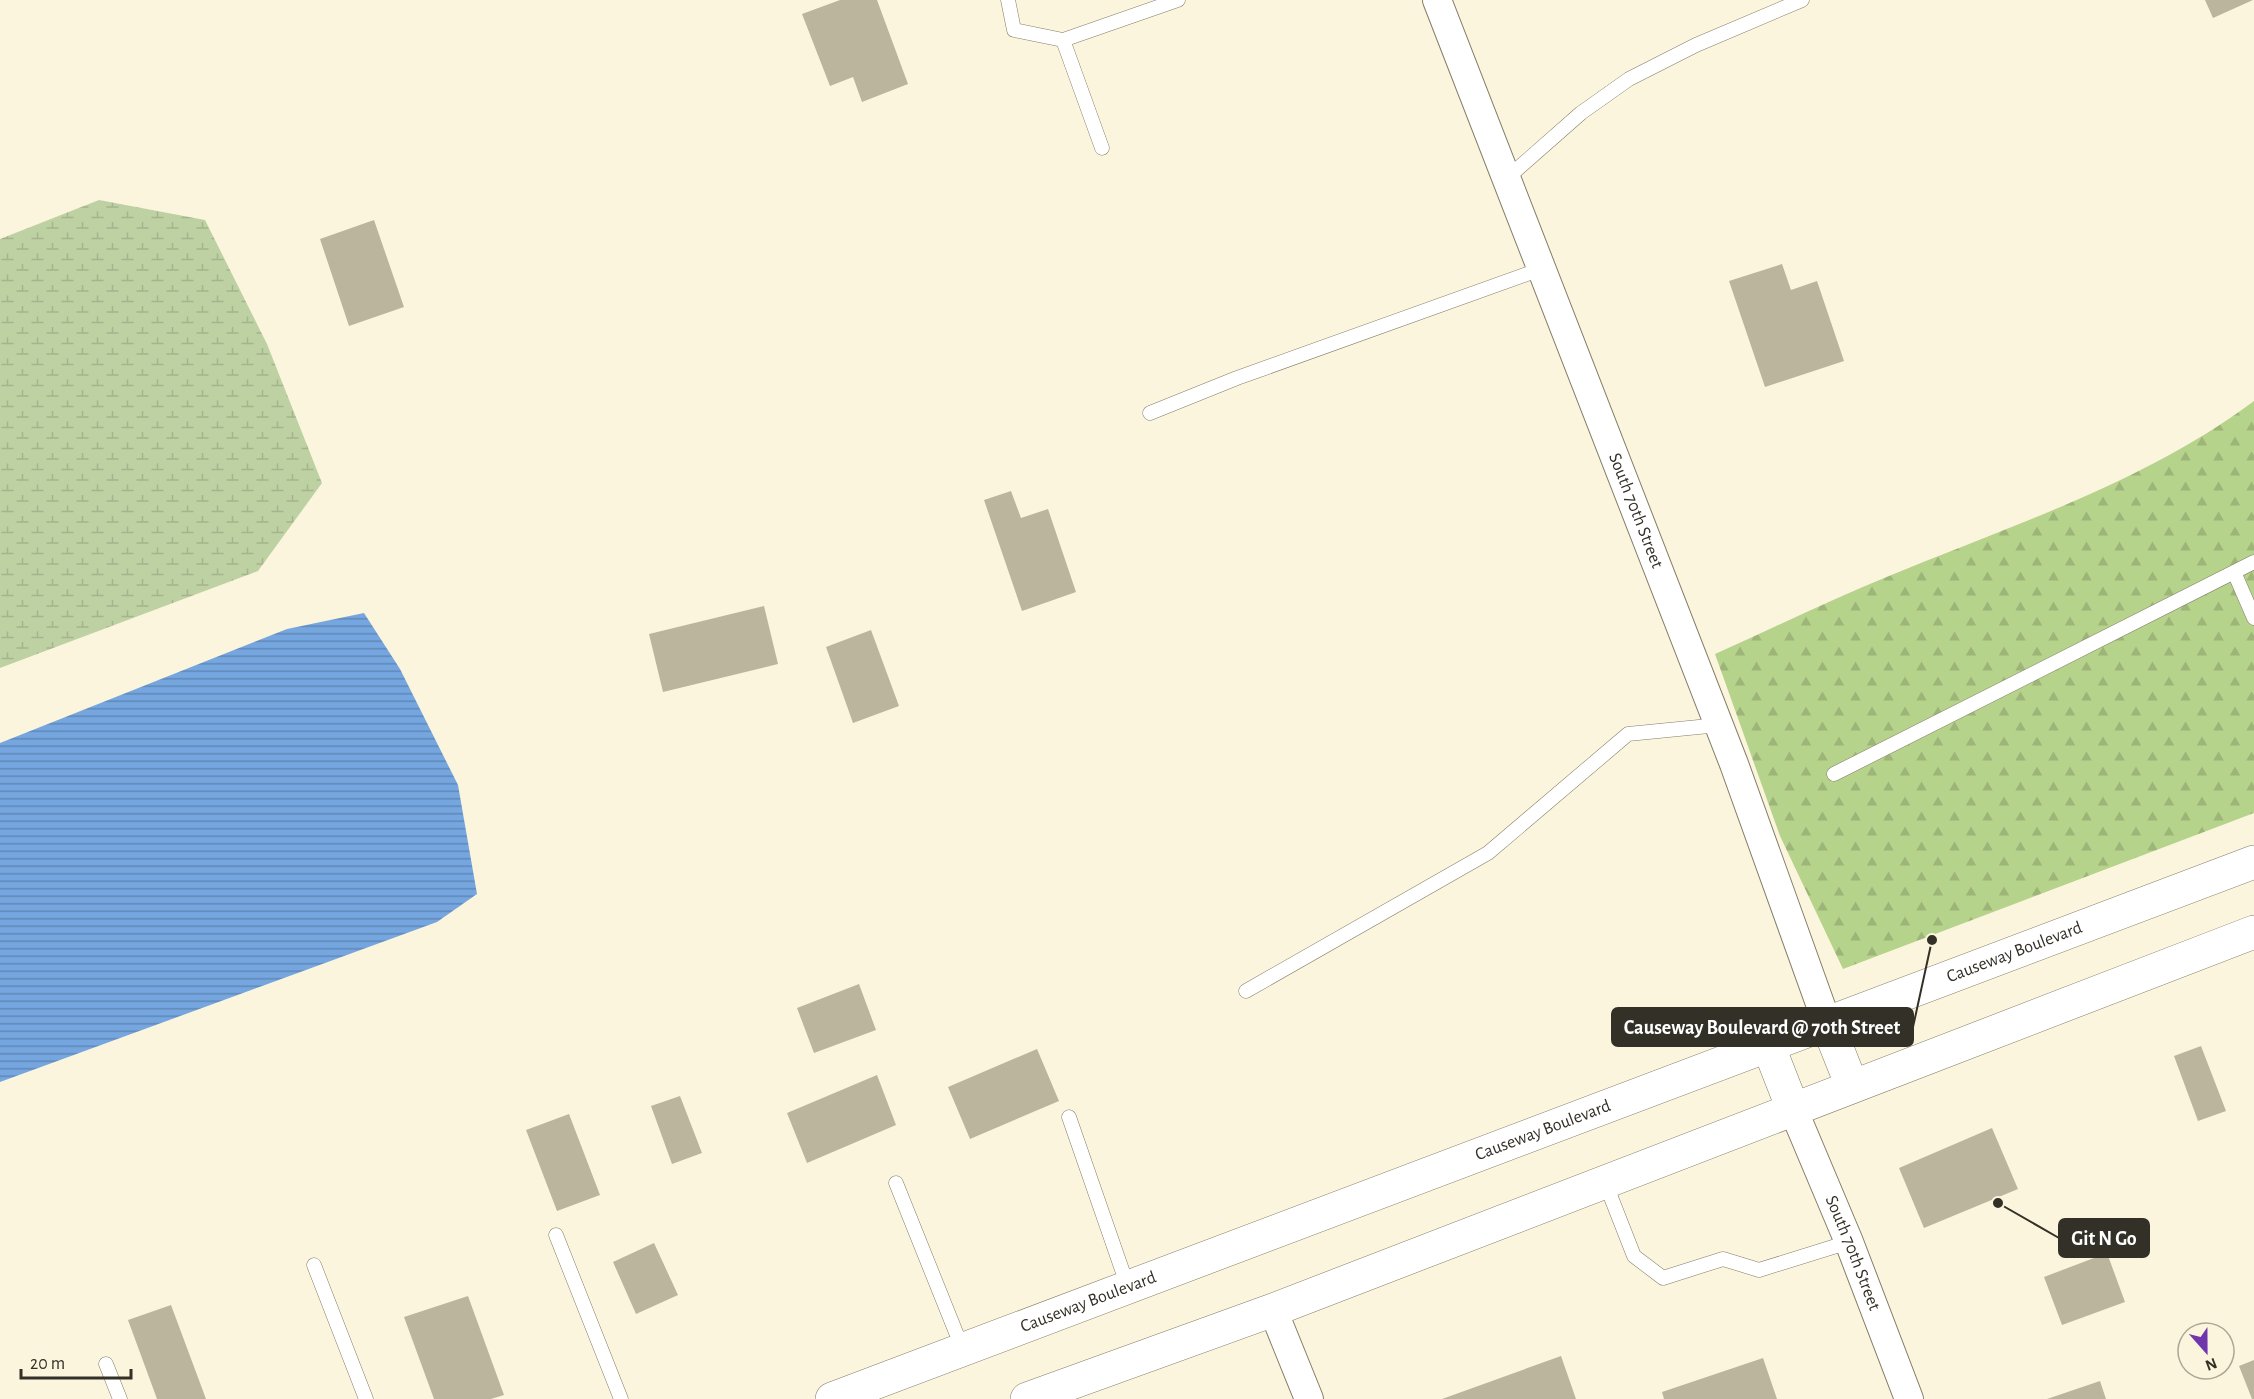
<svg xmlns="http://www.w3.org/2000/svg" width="2254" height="1399" viewBox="0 0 2254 1399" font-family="'Alegreya Sans',sans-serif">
<defs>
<pattern id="forest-firs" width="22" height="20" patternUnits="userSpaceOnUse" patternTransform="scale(1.5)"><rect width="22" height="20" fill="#b6d38b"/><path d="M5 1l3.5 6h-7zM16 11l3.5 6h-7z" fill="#9db578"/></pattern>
<pattern id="wetland-marsh" width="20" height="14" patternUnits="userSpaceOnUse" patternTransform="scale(1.5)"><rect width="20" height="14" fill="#bed1a3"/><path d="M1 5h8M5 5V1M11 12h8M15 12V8" fill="none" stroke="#a4b48c"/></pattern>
<pattern id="water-rules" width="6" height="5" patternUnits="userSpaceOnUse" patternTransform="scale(1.5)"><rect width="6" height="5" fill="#75a6e0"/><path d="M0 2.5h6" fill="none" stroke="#6188b6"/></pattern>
</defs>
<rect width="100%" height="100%" fill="#fcf5dd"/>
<path fill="url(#forest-firs)" d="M2254,401V813L1843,969L1780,836L1715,654C1773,628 1830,600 1889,576C2014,524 2144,483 2254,401Z"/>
<path fill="url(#wetland-marsh)" d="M99,200L205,220L267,344L322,483L258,571L0,668V239Z"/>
<path fill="url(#water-rules)" d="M364,613L400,669L458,785L477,894L437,922L0,1082V743L287,629Z"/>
<path fill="#bbb59e" d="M840,0H877L908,84L862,102L853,77L830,86L802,14Z
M2205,0H2253L2213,18Z
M374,220L404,307L349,326L320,239Z
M1782,264L1791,290L1817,281L1844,361L1765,387L1729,281Z
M1011,491L1021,518L1048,509L1076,592L1022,611L984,500Z
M764,606L778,664L663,692L649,634Z
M871,630L899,706L853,723L826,647Z
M859,984L876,1030L814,1053L797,1008Z
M2201,1046L2226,1111L2198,1121L2174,1056Z
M1037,1049L1059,1101L970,1139L948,1087Z
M877,1075L896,1125L807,1163L787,1113Z
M680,1096L702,1153L672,1164L651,1106Z
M569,1114L600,1195L557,1211L526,1130Z
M1992,1128L2018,1189L1924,1228L1899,1168Z
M654,1243L678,1295L636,1314L613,1262Z
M2107,1253L2125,1302L2062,1325L2044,1277Z
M468,1296L504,1395L491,1399H434L404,1317Z
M171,1305L206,1399H157L128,1320Z
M1561,1356L1576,1399H1442Z
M1763,1358L1777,1399H1664L1662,1392Z
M2254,1360V1399H2252L2239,1366Z
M2100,1381L2106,1399H2047Z"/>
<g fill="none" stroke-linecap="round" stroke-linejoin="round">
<g stroke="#837d68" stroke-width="15">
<path id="lane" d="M1008,0L1014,30L1063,40L1102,148
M1063,40L1178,0
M1506,179L1581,113L1629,79L1696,45L1802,0
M1150,413L1237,378L1541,269
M2234,572L2254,618
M1834,774L2254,562
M1246,991L1488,853L1628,734L1719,725
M1069,1117L1128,1287
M1605,1182L1634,1256L1663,1278L1723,1259L1759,1270L1849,1242
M896,1183L963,1350
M556,1235L621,1399
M314,1265L366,1399
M106,1364L120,1399"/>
</g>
<g stroke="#837d68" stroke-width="30">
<g id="street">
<path id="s1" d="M1437,0L1734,764L1827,1023"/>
<path id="s2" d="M1793,1109L1849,1242L1909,1399"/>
<path d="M1273,1310L1309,1399"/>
</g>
</g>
<g stroke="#837d68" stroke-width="34">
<g id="secondary">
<path d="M1827,1023L1852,1086"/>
<path d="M1768,1045L1793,1109"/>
<path id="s3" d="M832,1399L2254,862"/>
<path d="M1027,1399L1273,1310L2254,932"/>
</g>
</g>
<use href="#lane" stroke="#fff" stroke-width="14"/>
<use href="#street" stroke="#fff" stroke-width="28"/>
<use href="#secondary" stroke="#fff" stroke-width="33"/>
</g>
<g text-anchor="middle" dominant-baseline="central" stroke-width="6" stroke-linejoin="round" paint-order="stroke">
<g font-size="18" fill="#333027" stroke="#fcf5dd">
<text stroke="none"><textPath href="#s1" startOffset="548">South 70th Street</textPath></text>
<text stroke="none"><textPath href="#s3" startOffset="1264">Causeway Boulevard</textPath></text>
<text stroke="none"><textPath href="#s3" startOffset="760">Causeway Boulevard</textPath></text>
<text stroke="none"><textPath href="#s2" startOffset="156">South 70th Street</textPath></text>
<text stroke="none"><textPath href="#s3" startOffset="274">Causeway Boulevard</textPath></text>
</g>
</g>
<path fill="none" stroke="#333027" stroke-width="2" d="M1932 940L1913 1027M1998 1203L2059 1238"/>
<g fill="#333027" stroke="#fcf5dd" stroke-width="2">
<circle cx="1932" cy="940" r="6"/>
<circle cx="1998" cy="1203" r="6"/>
</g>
<g fill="#333027" stroke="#333027" stroke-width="2">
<rect x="1612" y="1008" width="301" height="38" rx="6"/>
<rect x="2059" y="1219" width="90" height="38" rx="6"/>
</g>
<g font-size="20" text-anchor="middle" font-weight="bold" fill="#fff">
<text x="1762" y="1034">Causeway Boulevard @ 70th Street</text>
<text x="2104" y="1245">Git N Go</text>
</g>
<g transform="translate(2206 1351) rotate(159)"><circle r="28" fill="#fcf5dd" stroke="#aca694" stroke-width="1.5"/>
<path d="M0-4.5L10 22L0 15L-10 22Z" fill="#7037ad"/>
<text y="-9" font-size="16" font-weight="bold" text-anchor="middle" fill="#333027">N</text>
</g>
<path d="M21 1369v9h110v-9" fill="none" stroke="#333027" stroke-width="3"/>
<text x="30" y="1369" font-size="18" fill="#333027" stroke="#fcf5dd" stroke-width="4.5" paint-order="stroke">20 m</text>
</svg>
